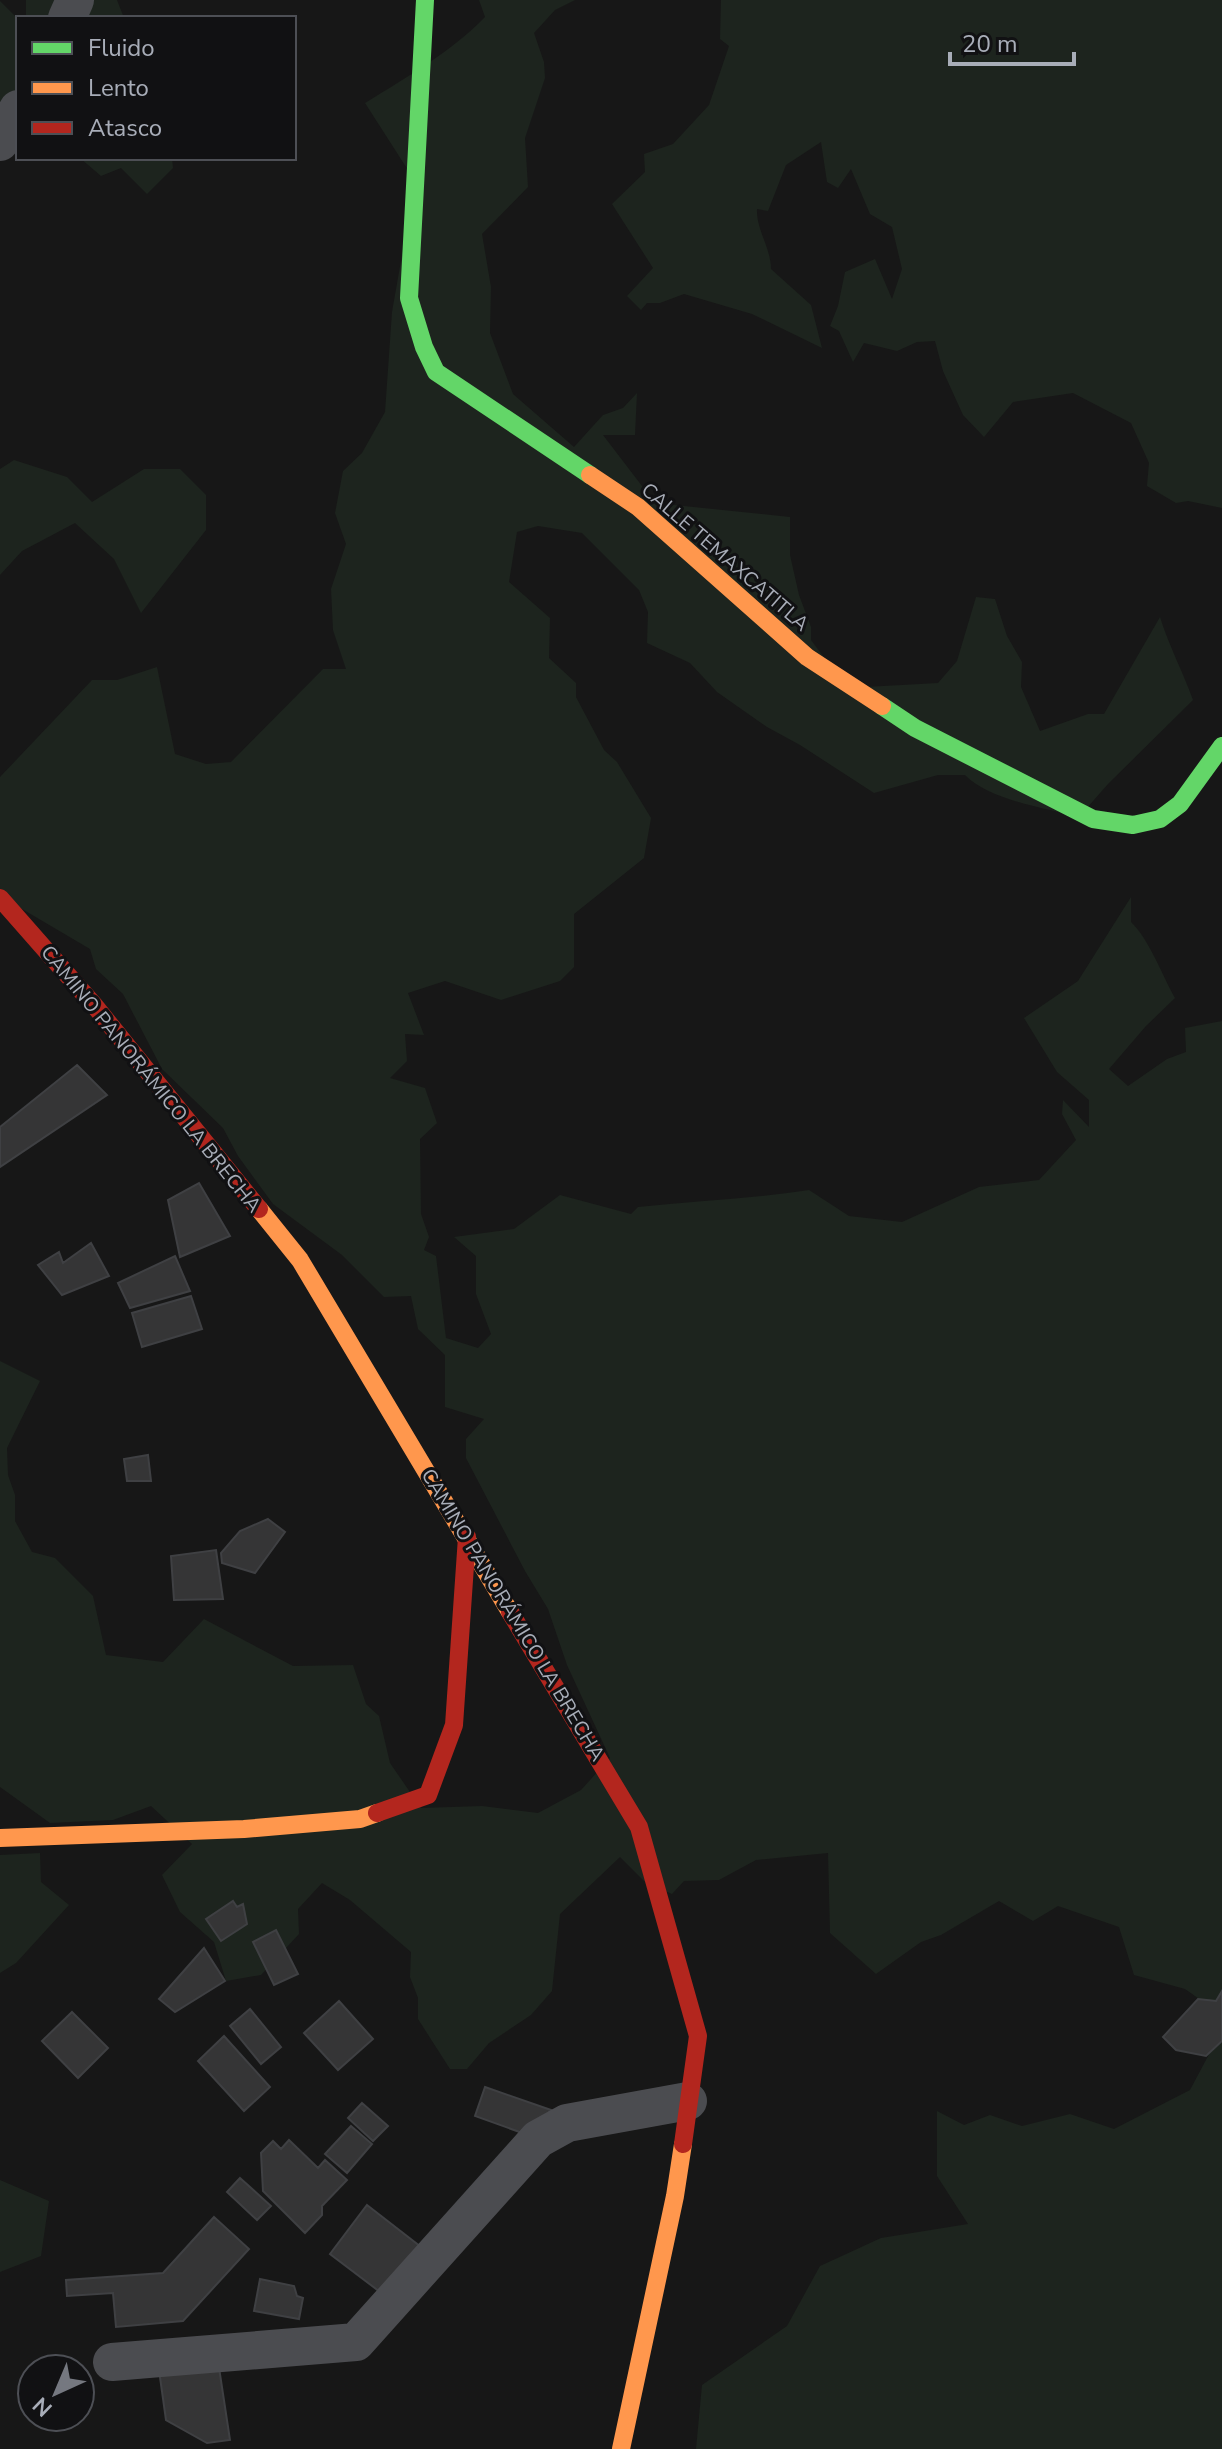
<svg xmlns="http://www.w3.org/2000/svg" width="1222" height="2449" viewBox="0 0 1222 2449" font-family="'Nunito Sans',sans-serif">
<rect width="100%" height="100%" fill="#171717"/>
<path fill="#1d241e" d="M26,0H117L124,18H26Z
M479,0H575L555,10L534,33L544,62L545,78L525,138L528,187L482,234L491,287L490,333L513,394L574,447L603,415L623,408L637,393L635,435H603L655,503L790,517V555L799,595L811,627V640L847,688L938,683L957,661L976,597L995,599L1007,636L1022,662L1021,687L1040,731L1088,714H1104L1160,617C1169,646 1183,672 1193,700L1108,784L1079,817C1045,808 989,800 965,775H938L874,793L800,745L767,727L717,692L690,663L647,643L648,612L639,590L582,533L538,526L517,532L509,582L550,618L549,658L576,683V697L604,750L617,762L651,818L644,858L574,914V967L560,981L501,1000L445,981L408,993L424,1035L405,1034L407,1061L390,1078L425,1088L437,1123L420,1139L421,1214L429,1237L424,1250L436,1256L446,1338L478,1348L491,1334L476,1294V1256L454,1237L514,1229L560,1195L631,1214L638,1207C695,1201 752,1199 809,1190L849,1216L902,1222L979,1187L1039,1180L1076,1140L1062,1114L1063,1100L1089,1127V1100L1057,1072L1024,1018L1078,981L1131,897V922C1149,939 1162,975 1175,998L1146,1026L1109,1069L1128,1086L1167,1059L1186,1052L1185,1028L1222,1021V2015L1185,1989L1134,1975L1119,1927L1058,1906L1033,1921L999,1901L941,1935L921,1942L876,1974L830,1933L828,1853L756,1860L719,1880L684,1881L672,1894L645,1882L620,1857L560,1914L552,1991L531,2015L489,2043L467,2069H450L418,2019V1998L410,1977L411,1952L350,1900L322,1883L298,1909L299,1934L261,1975L226,1981L214,1942L180,1912L162,1875L192,1844L151,1806L113,1820L50,1823L0,1787V1361L40,1381L7,1448L8,1475L15,1495V1521L32,1552L55,1558L93,1596L106,1655L163,1662L204,1619L293,1666L353,1665L366,1704L379,1716L390,1763L421,1808L482,1806L538,1813L581,1790L610,1758L567,1665L548,1609L525,1571L466,1458V1439L484,1419L445,1407V1355L418,1329L411,1296L384,1297L342,1255L273,1204L238,1156L223,1128L162,1069L123,994L96,969L90,949L0,896V777L92,680H117L157,667L175,754L206,764L231,762L323,669H346L333,630L331,589L346,544L335,513L343,471L362,453L385,412L392,312L415,181L365,103C407,77 451,52 485,17Z
M721,0H1222V508L1188,501L1176,503L1147,486L1149,463L1131,423L1073,393L1013,402L984,437L963,415L943,371L935,341L917,342L897,351L864,343L853,362L839,331L830,326L838,306L845,272L875,259L892,299L902,269L892,227L870,214L851,169L838,188L827,182L821,142L786,165L768,211L757,209C756,229 771,248 771,269L811,305L822,348L752,314L684,294L660,303H647L641,310L627,296L653,268L612,204L645,172L644,154L673,144L709,105L729,46L720,39Z
M0,1L18,19V117L0,124Z
M80,158H172L173,168L147,194L121,168L101,176Z
M14,460L67,477L92,502L144,469H180L206,495V530L141,613L114,559L75,523L22,551L0,575V469Z
M40,1853L41,1882L69,1905L16,1963L0,1973V1855Z
M1222,2030V2449H696L702,2385L787,2326L820,2266L881,2238L968,2224L937,2176V2111L964,2125L990,2115L1022,2126L1070,2114L1114,2129L1190,2090Z
M0,2180L49,2201L41,2256L0,2272Z"/>
<path fill="#353536" stroke="#3f4043" stroke-width="2" d="M77,1065L107,1095L0,1167V1127Z
M199,1183L230,1236L180,1257L168,1200Z
M91,1243L109,1276L62,1295L38,1265L59,1252L63,1263Z
M175,1256L190,1291L130,1308L118,1283Z
M191,1296L202,1329L142,1347L132,1313Z
M148,1455L151,1481H127L124,1459Z
M268,1519L285,1532L255,1573L222,1563L221,1553L240,1531Z
M216,1550L223,1599L174,1600L171,1556Z
M233,1901L237,1907L243,1904L247,1924L221,1941L206,1919Z
M276,1930L298,1974L274,1985L253,1942Z
M204,1948L225,1981L175,2012L159,1999Z
M1222,1991V2041L1206,2056L1176,2050L1163,2037L1198,1999L1216,2001Z
M339,2001L373,2039L338,2070L304,2033Z
M250,2009L281,2047L261,2064L230,2026Z
M72,2012L108,2048L78,2078L42,2041Z
M224,2036L270,2087L244,2111L198,2061Z
M485,2087L551,2110L528,2135L475,2116Z
M362,2103L388,2126L373,2141L348,2118Z
M351,2126L372,2144L347,2173L325,2154Z
M289,2140L318,2168L325,2160L347,2180L322,2206V2215L305,2233L263,2191L261,2153L273,2141L281,2149Z
M240,2178L271,2206L257,2220L227,2192Z
M367,2205L421,2247L384,2295L330,2254Z
M214,2217L249,2249L183,2321L116,2327L113,2293L67,2296L66,2280L163,2273Z
M260,2279L294,2286L297,2296L303,2298L299,2319L254,2311Z
M218,2361L230,2440L207,2443L166,2420L159,2370Z"/>
<g fill="none" stroke-linecap="round" stroke-linejoin="round">
<path stroke="#4b4c50" stroke-width="38" d="M67,18L75,0
M0,142L18,109
M112,2362L356,2342L538,2139L567,2123L688,2101"/>
<path stroke="#63d668" stroke-width="18" d="M425,0L409,298L424,347L436,372L590,475
M882,706L915,728L1093,819L1133,825L1160,819L1180,804L1222,746"/>
<path stroke="#ff974d" stroke-width="18" d="M590,475L638,507L807,657L882,706
M259,1209L300,1260L510,1612
M0,1838L244,1829L360,1819L377,1813
M621,2449L675,2196L683,2144"/>
<path stroke="#b3261e" stroke-width="18" d="M0,898L94,1005L259,1209
M510,1612L639,1827L698,2036L683,2144
M377,1813L428,1795L454,1725L467,1537"/>
</g>
<g text-anchor="middle" dominant-baseline="central" stroke-width="6" stroke-linejoin="round" paint-order="stroke">
<g font-size="20" fill="#a8adb8" stroke="#111113">
<text transform="translate(725 557) rotate(41)">CALLE TEMAXCATITLA</text>
<text transform="translate(151 1079) rotate(51)">CAMINO PANORÁMICO LA BRECHA</text>
<text transform="translate(513 1615) rotate(59)">CAMINO PANORÁMICO LA BRECHA</text>
</g>
</g>
<rect x="16" y="16" width="280" height="144" fill="#111113" stroke="#4d4f55" stroke-width="2"/>
<rect x="32" y="42" width="40" height="12" fill="#63d668" stroke="#4d4f55" stroke-width="2"/>
<text x="88" y="56" font-size="24" fill="#a8adb8">Fluido</text>
<rect x="32" y="82" width="40" height="12" fill="#ff974d" stroke="#4d4f55" stroke-width="2"/>
<text x="88" y="96" font-size="24" fill="#a8adb8">Lento</text>
<rect x="32" y="122" width="40" height="12" fill="#b3261e" stroke="#4d4f55" stroke-width="2"/>
<text x="88" y="136" font-size="24" fill="#a8adb8">Atasco</text>
<g transform="translate(56 2393) rotate(224)"><circle r="38" fill="#111113" stroke="#4d4f55" stroke-width="2"/>
<path d="M0-6L14 30L0 20L-14 30Z" fill="#757880"/>
<text y="-12" font-size="22" font-weight="bold" text-anchor="middle" fill="#a8adb8">N</text>
</g>
<path d="M950 52v12h124v-12" fill="none" stroke="#a8adb8" stroke-width="4"/>
<text x="962" y="52" font-size="24" fill="#a8adb8" stroke="#111113" stroke-width="6" paint-order="stroke">20 m</text>
</svg>
